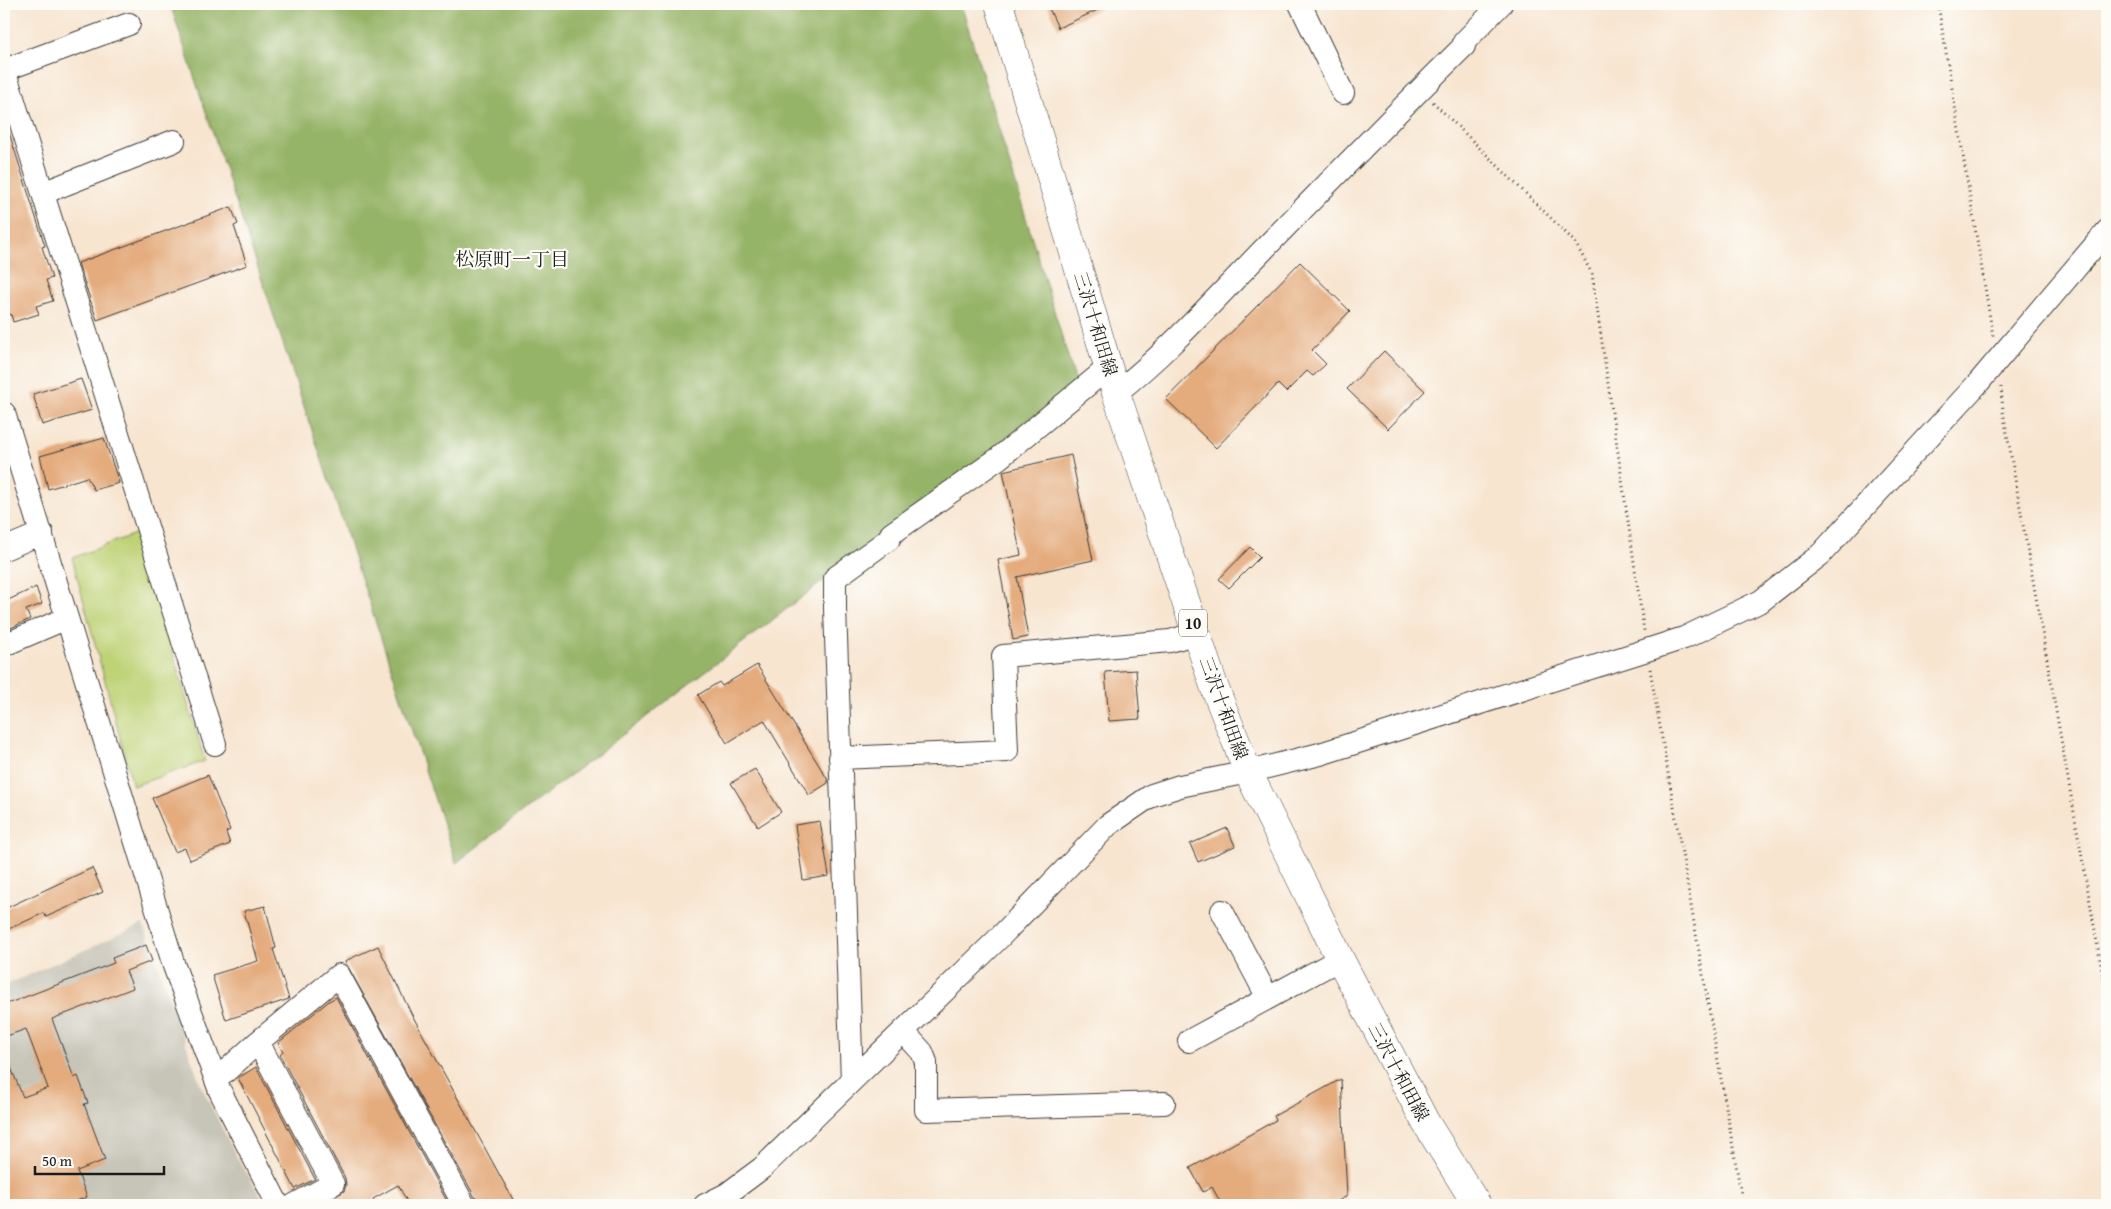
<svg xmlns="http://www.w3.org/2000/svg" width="2111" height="1209" viewBox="0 0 2111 1209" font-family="'Gentium Book Plus','Noto Serif JP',serif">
<rect width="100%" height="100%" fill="#fdfcf7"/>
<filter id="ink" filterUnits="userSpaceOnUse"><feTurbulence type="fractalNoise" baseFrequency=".02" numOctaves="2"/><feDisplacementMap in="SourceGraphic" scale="10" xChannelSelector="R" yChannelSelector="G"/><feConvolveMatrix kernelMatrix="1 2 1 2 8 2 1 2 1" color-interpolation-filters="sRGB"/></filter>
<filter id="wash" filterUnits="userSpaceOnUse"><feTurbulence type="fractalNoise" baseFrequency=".0096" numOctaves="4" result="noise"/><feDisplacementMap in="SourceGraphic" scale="20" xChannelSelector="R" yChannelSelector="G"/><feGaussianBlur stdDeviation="1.12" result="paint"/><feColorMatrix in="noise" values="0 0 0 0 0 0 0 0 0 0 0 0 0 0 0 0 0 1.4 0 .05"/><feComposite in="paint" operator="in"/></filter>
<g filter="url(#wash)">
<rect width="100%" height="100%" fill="#f7e5d0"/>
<path fill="#c7c4b8" d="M143,924L201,1086L237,1158L267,1205H4V986Z"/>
<path fill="#bed276" stroke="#6d7749" d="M137,533L205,761L133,786L72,558Z"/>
<path fill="#96b467" stroke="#596842" d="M170,4H961L1077,386L456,863Z"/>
<g id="blocks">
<path fill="#e4ab7d" d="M1047,4H1111L1058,28Z
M7,126L45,246L42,247L52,278L46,280L53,301L36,306L39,314L13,322L11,314L4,316V127Z
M231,207L238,224L234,226L247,265L97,320L78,263Z
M1300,262L1350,311L1312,350L1326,364L1313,376L1307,371L1286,392L1278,384L1216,448L1166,399Z
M1384,351L1425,391L1388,429L1347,389Z
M81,379L92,410L42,425L33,394Z
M104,438L119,483L94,490L87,477L48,489L40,456Z
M1071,455L1093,560L1017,577L1028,637L1013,640L998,560L1021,555L1003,471Z
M1250,547L1260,557L1229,588L1219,579Z
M36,587L42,604L26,610L30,619L4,631V602Z
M757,665L828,780V783L809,795L764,720L727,743L698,695L719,682L722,686Z
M1136,670L1140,719L1109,721L1105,672Z
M755,769L781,812L758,827L731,783Z
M208,775L230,830L226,832L230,844L190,860L185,848L175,852L152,798Z
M820,821L829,876L803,880L795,825Z
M1227,828L1235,846L1198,862L1190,844Z
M92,868L103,892L46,917L44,913L4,931V909Z
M265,906L276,948L273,949L289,999L226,1020L212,975L258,961L244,911Z
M146,945L152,961L126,971L133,988L52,1019L74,1078L78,1076L88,1103L84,1104L105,1160L77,1171L87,1197L66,1205H9L4,1192V1051L23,1097L48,1088L26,1029L4,1037V1005L114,963L112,958Z
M378,946L412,1015L516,1205H477L476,1199L347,965L345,961Z
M336,997L449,1205H409L398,1185L373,1199L376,1205H321L344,1191L346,1185L345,1178L280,1055L283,1052L278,1043L329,1001Z
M256,1067L315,1179L295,1189L238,1078Z
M1341,1079L1347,1196L1331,1205H1222L1212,1187L1203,1192L1190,1168L1276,1120L1274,1116Z"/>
</g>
</g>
<g filter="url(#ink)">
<use href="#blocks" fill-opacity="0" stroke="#3d3a37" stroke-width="1"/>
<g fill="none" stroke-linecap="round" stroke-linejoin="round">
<g stroke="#3d3a37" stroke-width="24">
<path id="minor" d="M1300,4L1343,93
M4,69L215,744
M4,70L129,24
M43,193L174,141
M1116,393C1170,350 1216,298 1264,249C1330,181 1396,113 1464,46V42L1501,4
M4,413L174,966L220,1091L278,1205
M4,549L42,533
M4,645L67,618
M840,758L1007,751L1003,656L1170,641L1197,633
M1222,911L1268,998
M903,1031L922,1052L926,1062V1110L1164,1103
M1189,1041L1340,959
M258,1042L333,1184L294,1205
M215,1077L226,1071L258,1042L339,975L464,1205
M852,1080L835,609V578L889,539L891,534L999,458L1109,367
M705,1205L727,1194L762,1168L999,938L1108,825L1152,795L1180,786L1248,772L1320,754L1647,650L1684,638L1761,601L1820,555L1979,382L2107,231"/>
</g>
<g stroke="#3d3a37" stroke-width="29">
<path id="major" d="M999,4L1116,393L1214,686L1248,772L1340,959L1426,1123L1477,1205"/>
</g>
<path stroke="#3d3a37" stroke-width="3" stroke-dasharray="1 4" stroke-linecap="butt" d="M1938,4L1993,336
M1433,102L1575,242L1592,274L1644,631
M2001,387L2003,411L2107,999
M1650,669L1743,1205"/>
<use href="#minor" stroke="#fff" stroke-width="22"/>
<use href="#major" stroke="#fff" stroke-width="28"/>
</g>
</g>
<g text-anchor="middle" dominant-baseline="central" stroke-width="4.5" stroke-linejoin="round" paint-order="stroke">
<rect fill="#fdfcf7" stroke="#605f5e" stroke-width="1" x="1179" y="609.5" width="28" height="27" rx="4"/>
<g font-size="16" font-weight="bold" fill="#1c1c1c">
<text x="1193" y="623">10</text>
</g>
<g font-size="18" fill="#1c1c1c" stroke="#fdfcf7">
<text transform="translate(1096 324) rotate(73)">三沢十和田線</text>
<text transform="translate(1224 708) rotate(70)">三沢十和田線</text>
<text transform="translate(1399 1072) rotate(62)">三沢十和田線</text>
</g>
<g font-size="19" fill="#1c1c1c" stroke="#fdfcf7">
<text x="512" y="259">松原町一丁目</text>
</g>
</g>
<rect width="2111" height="1209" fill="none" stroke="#fdfcf7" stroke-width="20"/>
<path d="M35 1166v8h129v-8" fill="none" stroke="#1c1c1c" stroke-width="2.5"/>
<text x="42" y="1166" font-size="15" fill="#1c1c1c" stroke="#fdfcf7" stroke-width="4" paint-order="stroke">50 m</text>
</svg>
